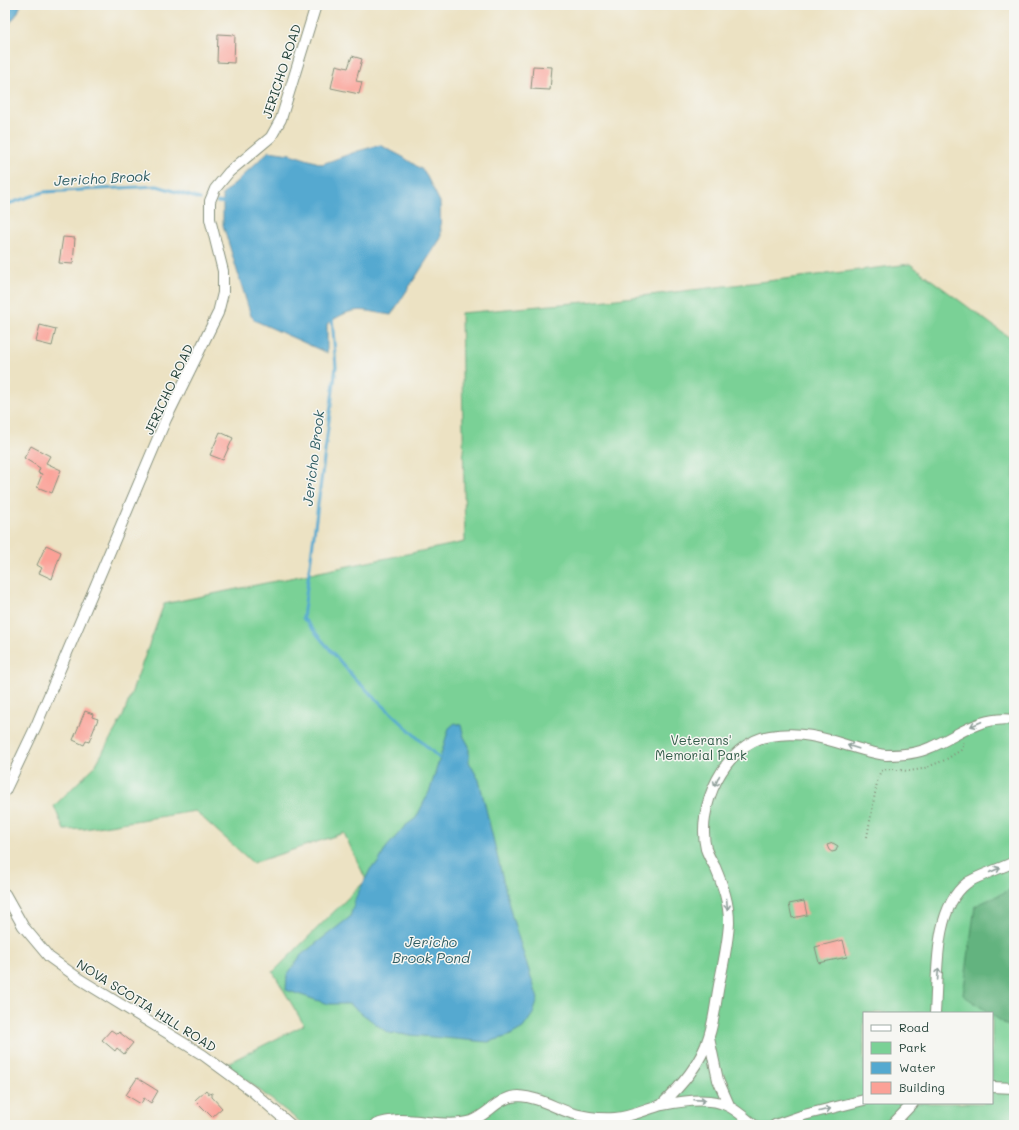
<svg xmlns="http://www.w3.org/2000/svg" width="1019" height="1130" viewBox="0 0 1019 1130" font-family="Mali,sans-serif">
<rect width="100%" height="100%" fill="#f6f6f2"/>
<filter id="ink" filterUnits="userSpaceOnUse"><feTurbulence type="fractalNoise" baseFrequency=".025" numOctaves="2"/><feDisplacementMap in="SourceGraphic" scale="8" xChannelSelector="R" yChannelSelector="G"/><feConvolveMatrix kernelMatrix="1 2 1 2 8 2 1 2 1" color-interpolation-filters="sRGB"/></filter>
<filter id="wash" filterUnits="userSpaceOnUse"><feTurbulence type="fractalNoise" baseFrequency=".012" numOctaves="4" result="noise"/><feDisplacementMap in="SourceGraphic" scale="16" xChannelSelector="R" yChannelSelector="G"/><feGaussianBlur stdDeviation="0.9" result="paint"/><feColorMatrix in="noise" values="0 0 0 0 0 0 0 0 0 0 0 0 0 0 0 0 0 1.4 0 .05"/><feComposite in="paint" operator="in"/></filter>
<g filter="url(#wash)">
<rect width="100%" height="100%" fill="#ece2c3"/>
<path fill="#7ad196" stroke="#4c8765" fill-rule="evenodd" d="M910,264L1014,341V1125H304L226,1064L304,1025L273,972L366,880L344,833L253,863L195,811L85,829L64,830L54,806L95,766L123,716L164,604L465,542L461,313L608,300ZM864,1013H992V1103H864Z"/>
<path fill="#63b37f" stroke="#41785a" d="M1014,888V1030L963,995L975,906Z"/>
<path fill="#54a9d0" stroke="#3a7382" d="M5,5H21L17,14L5,29Z
M380,145L403,157L424,171L440,202L441,238L391,315C361,310 354,305 327,324V353L256,321L251,316L223,225V194L269,151L290,154L322,164L358,151Z
M455,723L461,725L464,737L469,746V762L479,780L512,917L538,999L533,1014L523,1028L509,1036L488,1042L388,1033L349,1004H328L286,990L287,975L301,955L350,917L356,897L371,868L378,863L386,848L405,826L416,818L430,790L449,728Z"/>
<g fill="none" stroke-linecap="round" stroke-linejoin="round">
<path stroke="#54a9d0" stroke-width="3" d="M217,202L226,203
M5,205L44,192L157,186L200,199
M332,317L336,367L303,618L356,680L439,758"/>
</g>
<g id="blocks">
<path fill="#fba197" d="M218,34L235,35L234,63L217,62Z
M352,56L362,59L356,81L362,82L359,94L331,88L336,65L348,68Z
M533,66L552,67L550,90L531,89Z
M63,237L75,238L73,264L59,263Z
M40,325L56,329L52,346L36,342Z
M220,432L233,438L223,460L210,455Z
M31,446L50,456L46,463L61,470L52,493L37,487L42,474L38,473L40,468L24,458Z
M46,545L61,552L52,579L39,573L42,568L37,565Z
M85,711L93,714L92,717L98,719L89,742L86,741L84,745L73,740Z
M833,843L838,846L836,851L832,852L829,850L827,845Z
M804,901L807,915L792,918L789,904Z
M843,940L847,957L819,963L815,947Z
M111,1030L117,1034L119,1032L133,1043L124,1054L117,1048L115,1051L102,1040Z
M137,1078L158,1091L151,1103L144,1098L141,1104L126,1095Z
M206,1090L209,1094L212,1093V1097L222,1108L212,1117L195,1100Z"/>
</g>
</g>
<g filter="url(#ink)">
<use href="#blocks" fill-opacity="0" stroke="#86907c" stroke-width="1"/>
<g fill="none" stroke-linecap="round" stroke-linejoin="round">
<g stroke="#86907c" stroke-width="12">
<path id="minor" d="M5,791L36,726L166,419L218,313L223,293V271L210,219V201L215,189L229,172L271,137L281,119L316,5
M5,894L23,926L49,957L81,980L203,1055L252,1091L291,1125
M935,1013C938,974 933,909 967,883C977,876 1002,868 1014,862
M709,1038L718,1080L729,1105
M992,1087L1014,1088
M661,1105C681,1086 701,1064 709,1036C715,1018 716,998 720,980C724,960 728,942 729,923C729,902 723,886 715,867C712,862 708,855 706,849C696,808 724,743 770,736C799,731 821,737 849,746C861,749 874,754 886,755C900,755 916,754 929,748C958,736 980,715 1014,720
M375,1125C405,1112 441,1130 471,1121C488,1115 499,1096 519,1096C538,1097 553,1107 571,1113C585,1117 600,1119 615,1118C631,1117 647,1109 662,1105C677,1102 695,1099 710,1101C728,1102 740,1114 754,1125
M775,1125L804,1115L864,1100
M892,1125L913,1103"/>
</g>
<path stroke="#86907c" stroke-width="2" stroke-dasharray="1 3" stroke-linecap="butt" d="M867,837L878,777L881,771L887,769L909,771L922,769L945,760L961,750L964,741"/>
<use href="#minor" stroke="#fff" stroke-width="10"/>
</g>
<defs><path id="oneway-shaft" d="M-6 0H5M1.5-3L5.5 0L1.5 3" fill="none" stroke-width="1.6" stroke-linecap="round" stroke-linejoin="round"/></defs>
<g stroke="#8f9e9a">
<use href="#oneway-shaft" transform="translate(976 724) rotate(157)"/>
<use href="#oneway-shaft" transform="translate(853 747) rotate(-163)"/>
<use href="#oneway-shaft" transform="translate(717 781) rotate(114)"/>
<use href="#oneway-shaft" transform="translate(995 870) rotate(-24)"/>
<use href="#oneway-shaft" transform="translate(727 904) rotate(85)"/>
<use href="#oneway-shaft" transform="translate(938 974) rotate(-86)"/>
<use href="#oneway-shaft" transform="translate(700 1100) rotate(2)"/>
<use href="#oneway-shaft" transform="translate(825 1110) rotate(-14)"/>
</g>
</g>
<g text-anchor="middle" dominant-baseline="central" stroke-width="3" stroke-linejoin="round" paint-order="stroke">
<g font-size="13" fill="#1f3d34" stroke="#f6f6f2">
<text transform="translate(281 71) rotate(-72)">JERICHO ROAD</text>
<text transform="translate(168 389) rotate(-65)">JERICHO ROAD</text>
<text transform="translate(147 1005) rotate(32)">NOVA SCOTIA HILL ROAD</text>
</g>
<g font-size="13" fill="#315b48" stroke="#f6f6f2">
<text x="701" y="739">Veterans'<tspan x="701" dy="15">Memorial Park</tspan></text>
</g>
<g font-size="14" font-style="italic" fill="#2f5d63" stroke="#f6f6f2">
<text transform="translate(102 178) rotate(-3)">Jericho Brook</text>
<text transform="translate(313 458) rotate(-83)">Jericho Brook</text>
<text x="431" y="941">Jericho<tspan x="431" dy="16">Brook Pond</tspan></text>
</g>
</g>
<rect width="1019" height="1130" fill="none" stroke="#f6f6f2" stroke-width="20"/>
<rect x="863" y="1012" width="130" height="92" fill="#f6f6f2" stroke="#a0aca6"/>
<rect x="871" y="1025" width="20" height="6" fill="#ffffff" stroke="#a0aca6"/>
<text x="899" y="1032" font-size="12" fill="#1f3d34">Road</text>
<rect x="871" y="1042" width="20" height="12" fill="#7ad196" stroke="#a0aca6"/>
<text x="899" y="1052" font-size="12" fill="#1f3d34">Park</text>
<rect x="871" y="1062" width="20" height="12" fill="#54a9d0" stroke="#a0aca6"/>
<text x="899" y="1072" font-size="12" fill="#1f3d34">Water</text>
<rect x="871" y="1082" width="20" height="12" fill="#fba197" stroke="#a0aca6"/>
<text x="899" y="1092" font-size="12" fill="#1f3d34">Building</text>
</svg>
